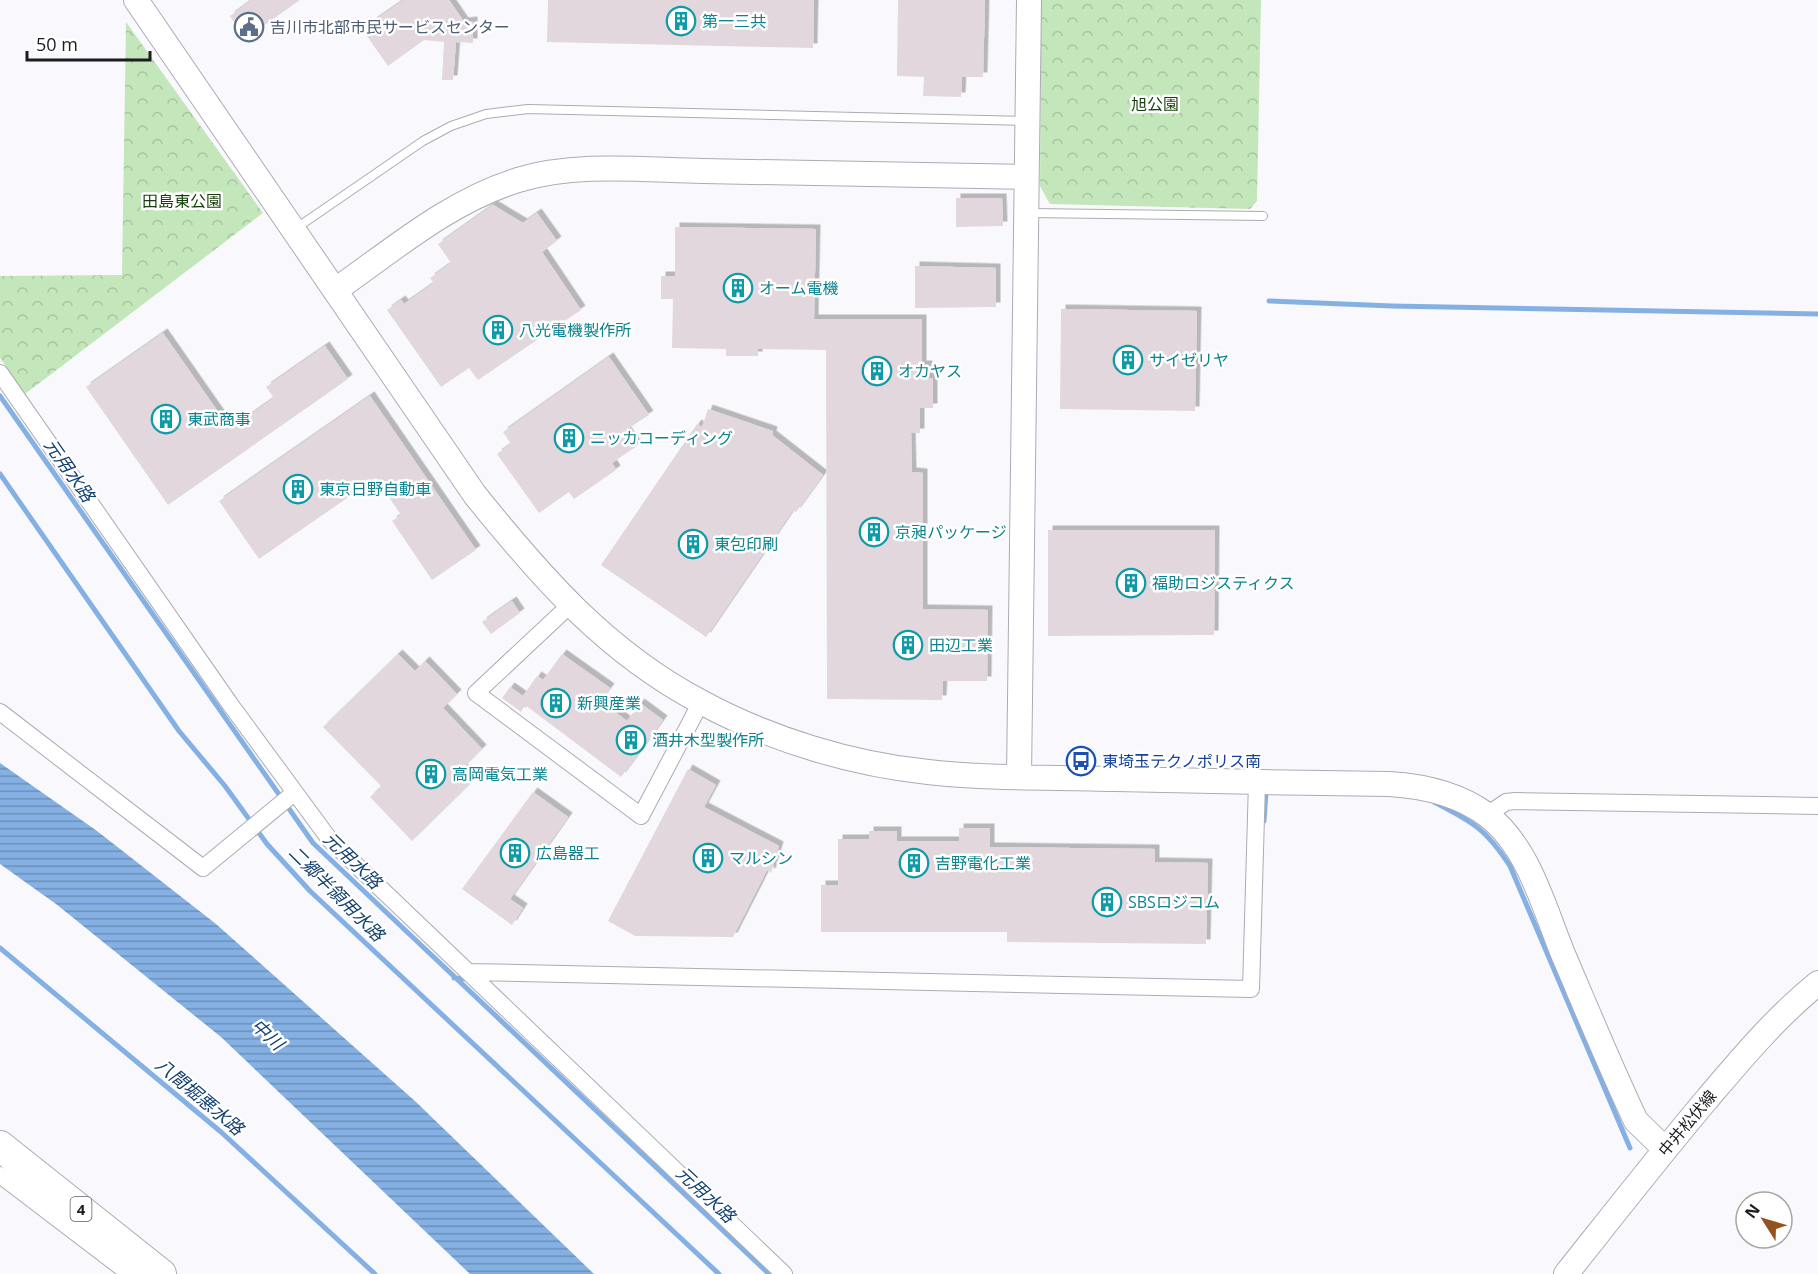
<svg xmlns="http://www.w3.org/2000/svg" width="1818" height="1274" viewBox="0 0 1818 1274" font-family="'Open Sans','Noto Sans JP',sans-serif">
<defs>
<pattern id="park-crowns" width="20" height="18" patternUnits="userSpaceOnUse" patternTransform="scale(1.5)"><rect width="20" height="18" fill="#c3e6bb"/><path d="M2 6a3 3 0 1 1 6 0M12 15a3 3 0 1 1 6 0" fill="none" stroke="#a7c5a0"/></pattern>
<pattern id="water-rules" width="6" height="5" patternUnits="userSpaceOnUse" patternTransform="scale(1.5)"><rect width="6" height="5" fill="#84b0e3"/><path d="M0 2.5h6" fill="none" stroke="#6b8fb8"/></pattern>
<filter id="shadow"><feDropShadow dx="4.5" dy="-4.5" stdDeviation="0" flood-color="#0004"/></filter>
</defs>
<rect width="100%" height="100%" fill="#f9f9fd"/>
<path fill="url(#park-crowns)" d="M1041,0H1261L1257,201L1250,209L1050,204L1040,186Z
M126,22L263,213L25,394L0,358V276L122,275Z"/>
<path fill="url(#water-rules)" d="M0,763L97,831L216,924L416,1102L594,1274H470L221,1037L56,904L0,864Z"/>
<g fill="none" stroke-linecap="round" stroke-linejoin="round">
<path stroke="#84b0e3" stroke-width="5" d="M1269,301L1392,306L1818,314
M0,396L313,843L769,1274
M0,474L179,731L225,786L267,844L310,891L719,1274
M1434,802C1473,822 1486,829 1510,866L1630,1148
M1264,821L1266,792H1269
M0,948L221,1132L375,1274
M454,978L468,979"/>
</g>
<path fill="#e2d7dc" filter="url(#shadow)" d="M252,0H300L245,39L230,16Z
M404,0H449L464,22L473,21V43L456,42L453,80H442L444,42L424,40L388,66L362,29Z
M548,0H814L813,48L547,42Z
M898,0H985L983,77H962L961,97L923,96L924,77L897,76Z
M956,198H1002L1003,226L956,227Z
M493,205L523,223L537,213L557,241L542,252L581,310L478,380L469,368L441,387L387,310L401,300L404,304L434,283L430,278L451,263L438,244Z
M675,227L816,229L814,319H922V365H928V378H933V408H920V433H911L912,472L923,473V609L988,610L987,681H943L942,700L827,699L826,350L758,349V356H726V349L672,348L673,299H661V276H675Z
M915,266L996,268V307L915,308Z
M1061,309L1197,311L1195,411L1060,409Z
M163,333L230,429L274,398L266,387L325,346L348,379L168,505L86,387Z
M609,357L649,415L626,430L637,446L612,463L616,470L574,499L569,492L539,513L497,454L511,444L503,432Z
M370,396L476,550L432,580L392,521L401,515L376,478L259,559L219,501Z
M708,409L773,431L772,435L823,475L796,512L793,510L706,637L601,565L697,424L702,427Z
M1048,530H1215L1214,635L1048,636Z
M512,601L520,613L491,634L482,622Z
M398,654L415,671L425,661L457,694L443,708L482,749L463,768L474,780L412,841L370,797L381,786L323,727Z
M562,654L610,688L600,701L627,721L640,703L663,720L621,777L525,705L521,712L502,698L510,687L523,696L537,676L543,680Z
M688,769L716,785L704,807L779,846L771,873L767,870L733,937L635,936L608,921Z
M533,792L568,817L510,899L523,908L512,925L462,889Z
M959,828H990V847L1155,849V862L1208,863L1206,944L1007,942V932H821V885H838V839H869V831H897V841H959Z"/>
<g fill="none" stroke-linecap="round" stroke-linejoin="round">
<g stroke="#acabb5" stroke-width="10">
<path id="lane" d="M1029,213L1263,216
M295,229L423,141L451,126L486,114L528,109L1026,121"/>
</g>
<g stroke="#acabb5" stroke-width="18">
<path id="street" d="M0,373L230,704L330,840L784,1274
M569,606L476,693L641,816L701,702
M0,712L203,868L294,793
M1487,815L1506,802L1515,801L1818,806
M470,972L1251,989L1257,782
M0,1175L130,1274"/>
</g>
<g stroke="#acabb5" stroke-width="26">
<path id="secondary" d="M136,0L475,495C541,577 606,652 701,702C769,739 851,764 928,772C989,779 1053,777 1115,779C1206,781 1298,783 1389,784C1423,786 1459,794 1487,815C1529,847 1544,908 1563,954C1587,1010 1610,1066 1636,1121L1665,1149
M337,289C394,249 450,201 518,180C576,162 644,170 703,171C811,173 918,175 1025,177
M1019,777L1029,0
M1566,1274C1613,1215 1659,1156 1707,1099C1742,1058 1776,1017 1818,983"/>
</g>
<g stroke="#acabb5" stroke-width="32">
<path id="highway" d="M0,1146L161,1274"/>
</g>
<use href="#lane" stroke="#fff" stroke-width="8"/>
<use href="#street" stroke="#fff" stroke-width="16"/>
<use href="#secondary" stroke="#fff" stroke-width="24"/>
<use href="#highway" stroke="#fff" stroke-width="30"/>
</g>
<defs>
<g id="building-ring" transform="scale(1.5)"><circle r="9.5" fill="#fff" stroke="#0f9aa8" stroke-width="1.5"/><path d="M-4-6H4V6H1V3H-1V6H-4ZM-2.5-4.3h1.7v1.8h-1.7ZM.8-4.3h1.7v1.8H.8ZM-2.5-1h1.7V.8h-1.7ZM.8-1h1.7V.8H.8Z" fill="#0f9aa8"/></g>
<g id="civic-ring" transform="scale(1.5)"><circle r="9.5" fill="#fff" stroke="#5c6f8a" stroke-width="1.5"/><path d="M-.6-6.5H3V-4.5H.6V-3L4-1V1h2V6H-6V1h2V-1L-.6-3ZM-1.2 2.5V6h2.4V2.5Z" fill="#5c6f8a"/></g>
<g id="bus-ring" transform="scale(1.5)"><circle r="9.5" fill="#fff" stroke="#1a4fb4" stroke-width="1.5"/><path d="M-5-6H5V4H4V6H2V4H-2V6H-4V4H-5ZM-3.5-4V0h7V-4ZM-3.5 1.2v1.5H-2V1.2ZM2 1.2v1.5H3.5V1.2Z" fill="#1a4fb4"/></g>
</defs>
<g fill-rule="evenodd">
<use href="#building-ring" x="681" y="21"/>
<use href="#civic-ring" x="249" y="27"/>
<use href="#building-ring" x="738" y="288"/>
<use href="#building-ring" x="498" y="330"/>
<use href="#building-ring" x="1128" y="360"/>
<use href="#building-ring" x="877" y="371"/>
<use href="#building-ring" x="166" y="419"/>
<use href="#building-ring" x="569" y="438"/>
<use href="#building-ring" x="298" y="489"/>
<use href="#building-ring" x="874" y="532"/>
<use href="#building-ring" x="693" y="544"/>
<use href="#building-ring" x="1131" y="583"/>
<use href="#building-ring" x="908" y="645"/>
<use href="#building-ring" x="556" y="703"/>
<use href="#building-ring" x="631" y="740"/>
<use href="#bus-ring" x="1081" y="761"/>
<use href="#building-ring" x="431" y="774"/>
<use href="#building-ring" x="515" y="853"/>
<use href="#building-ring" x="708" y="858"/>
<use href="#building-ring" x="914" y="863"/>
<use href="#building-ring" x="1107" y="902"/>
</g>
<g text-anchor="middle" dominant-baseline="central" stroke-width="5" stroke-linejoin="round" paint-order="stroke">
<rect fill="#fff" stroke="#616164" stroke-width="1.5" x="70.5" y="1197" width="21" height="24" rx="4.5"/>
<g font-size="15" font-weight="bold" fill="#1d1d21">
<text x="81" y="1209">4</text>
</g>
<g font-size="16" fill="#0d838f" stroke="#fff" text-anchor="start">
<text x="702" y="21">第一三共</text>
<text x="759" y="288">オーム電機</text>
<text x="519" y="330">八光電機製作所</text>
<text x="1149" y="360">サイゼリヤ</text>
<text x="898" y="371">オカヤス</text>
<text x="187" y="419">東武商事</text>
<text x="590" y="438">ニッカコーディング</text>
<text x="319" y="489">東京日野自動車</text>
<text x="895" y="532">京昶パッケージ</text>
<text x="714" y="544">東包印刷</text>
<text x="1152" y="583">福助ロジスティクス</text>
<text x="929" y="645">田辺工業</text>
<text x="577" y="703">新興産業</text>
<text x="652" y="740">酒井木型製作所</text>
<text x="452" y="774">高岡電気工業</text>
<text x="536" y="853">広島器工</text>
<text x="729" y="858">マルシン</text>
<text x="935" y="863">吉野電化工業</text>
<text x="1128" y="902">SBSロジコム</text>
</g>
<g font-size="16" fill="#4e5e75" stroke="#fff" text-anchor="start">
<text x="270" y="27">吉川市北部市民サービスセンター</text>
</g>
<g font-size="16" fill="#153f08" stroke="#fff">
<text x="1155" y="104">旭公園</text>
<text x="182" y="201">田島東公園</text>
</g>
<g font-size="16" fill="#164399" stroke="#fff" text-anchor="start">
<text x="1102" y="761">東埼玉テクノポリス南</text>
</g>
<g font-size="16" fill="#1d1d21" stroke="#fff">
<text transform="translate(1687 1123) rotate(-50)">中井松伏線</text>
</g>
<g font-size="18" font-style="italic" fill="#144271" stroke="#fff">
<text transform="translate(70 470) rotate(55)">元用水路</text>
<text transform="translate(353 860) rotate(44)">元用水路</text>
<text transform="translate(337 893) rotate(45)">二郷半領用水路</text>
<text transform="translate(268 1034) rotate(43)">中川</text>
<text transform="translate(200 1096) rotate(40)">八間堀悪水路</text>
<text transform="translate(706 1194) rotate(43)">元用水路</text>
</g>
</g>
<g transform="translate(1764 1220) rotate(307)"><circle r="28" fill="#ffffff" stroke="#a5a5a6" stroke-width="1.5"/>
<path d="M0-4.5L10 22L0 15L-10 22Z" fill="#93531d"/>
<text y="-9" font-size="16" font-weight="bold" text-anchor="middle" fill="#1d1d21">N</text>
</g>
<path d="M27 51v9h123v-9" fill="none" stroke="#1d1d21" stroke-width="3"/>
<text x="36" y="51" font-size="18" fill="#1d1d21" stroke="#ffffff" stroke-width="4.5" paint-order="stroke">50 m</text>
</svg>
